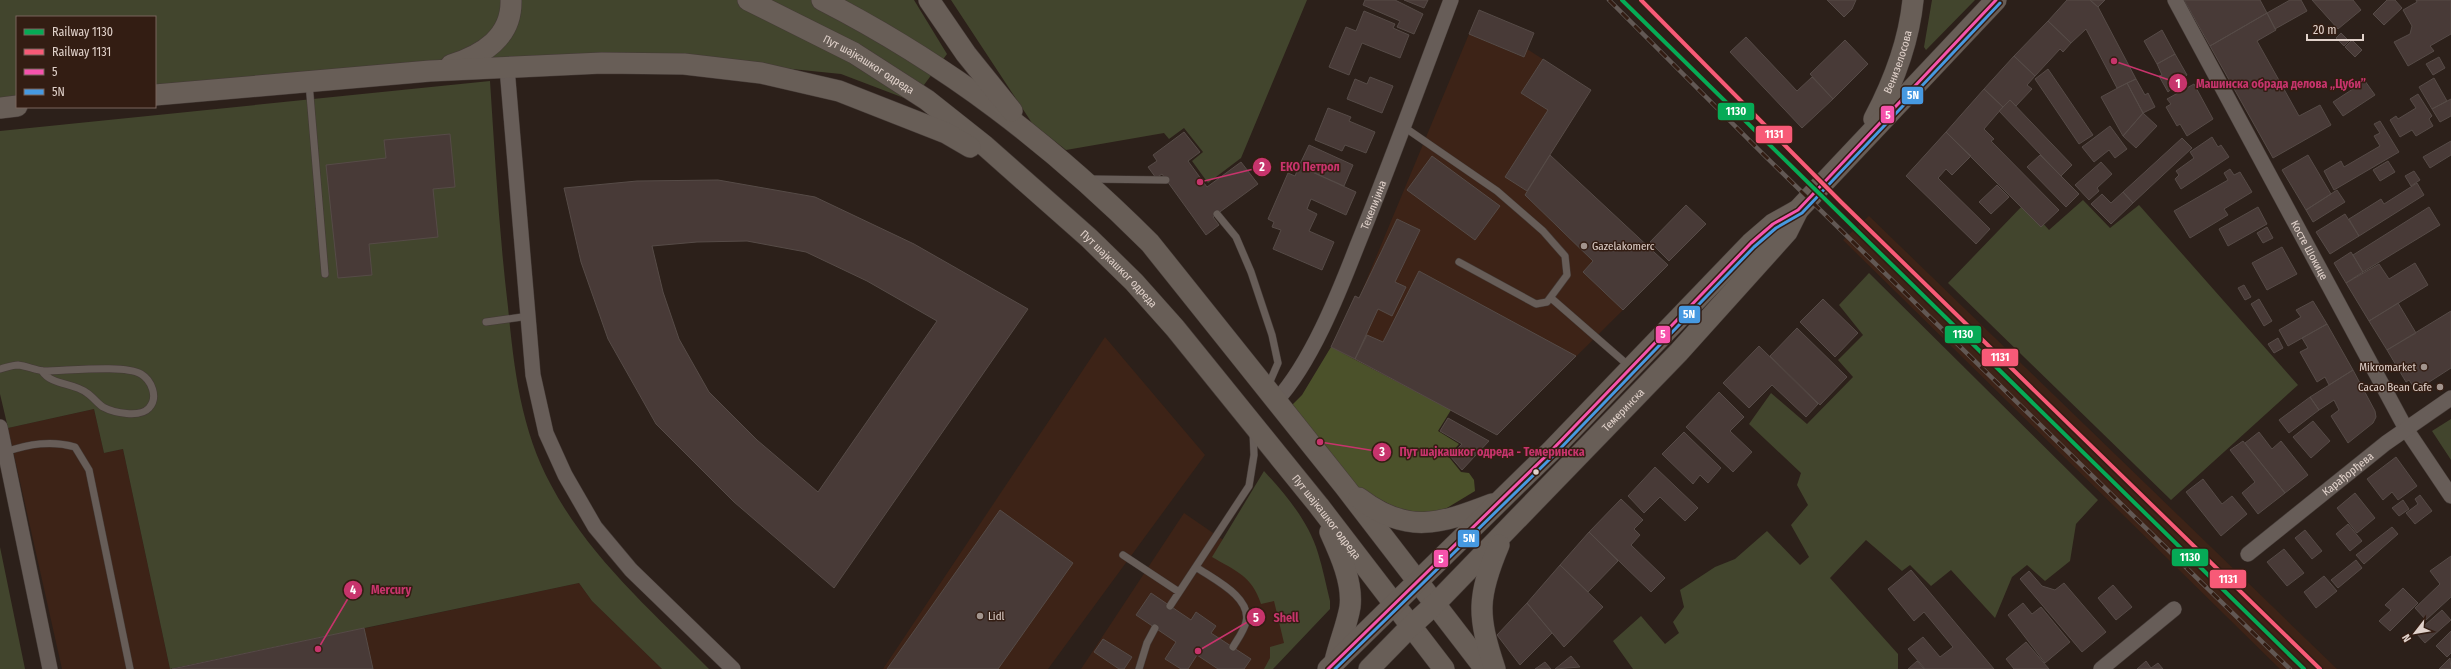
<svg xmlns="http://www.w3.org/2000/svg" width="2451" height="669" viewBox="0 0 2451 669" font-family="'Fira Sans Condensed',sans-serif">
<rect width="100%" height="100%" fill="#2c201a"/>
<path fill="#3d2317" d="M1469,34L1523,57L1527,49L1591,90L1525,195L1593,261L1583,272L1623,310L1497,435L1331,347L1355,296L1359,298Z
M1869,216L2337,669H2280L1843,240Z
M1105,337L1205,455L1048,669H883Z
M94,409L104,453L123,449L170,669H62L8,428Z
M1184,513L1277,577L1290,647L1271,669H1081Z
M579,583L592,601L662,669H172Z"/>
<path fill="#42452d" d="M0,0H914L947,54L912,101L841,74L772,67L155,89V17H17V99L0,100Z
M951,0H1307L1241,158L1208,183L1192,161L1203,152L1184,128L1169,139L1164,133L1066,150L1032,123Z
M1932,0H1975L1926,50L1924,47Z
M490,81C495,157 499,232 508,307C514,369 521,430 551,485C589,557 653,612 709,669H662L592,601L579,583L170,669L123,449L104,453L94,409L8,428L0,394V131Z
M2083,200L2110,228L2139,205L2298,385L2171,500L1948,283L2025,203L2049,230Z
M1869,273L2098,500L2076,524L2070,561L2045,581L2027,565L2012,577L1995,618L1951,570L1931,586L1910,565L1902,571L1866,540L1830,578L1898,654V669H1633L1613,641L1641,616L1665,644L1679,633L1673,622L1684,607L1680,590L1715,567L1735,559L1767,531L1800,565L1809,557L1791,525L1808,505L1797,485L1801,473L1749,424L1771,393L1807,424L1853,377L1838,360L1863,335L1839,305Z
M2451,419V460L2432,431Z
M1264,471C1286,495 1309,522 1318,553C1323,569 1326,585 1330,601V609L1273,669H1264L1270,658V647L1284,643L1274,601L1261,604C1252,576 1236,571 1212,557Z
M0,547L25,669H0Z"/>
<path fill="#4b512a" d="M1331,347L1451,410L1438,431L1459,444L1448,456L1461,472L1469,473L1474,480L1475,491L1437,514L1415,518L1355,486L1288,409L1302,395Z"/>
<path fill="#483a37" stroke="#564b47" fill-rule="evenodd" d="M1365,0H1395L1423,14L1414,34L1397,27L1400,21L1363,5Z
M1404,0H1428L1424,8Z
M1827,0H1856L1852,9L1844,17Z
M2067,0H2090L2098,7L2136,79L2117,88L2086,29L2071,43L2048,21Z
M2090,0H2105L2098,7Z
M2184,0H2260L2267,13L2210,46Z
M2290,0H2301L2307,11L2275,29L2267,13Z
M2312,0H2353L2361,10L2338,29Z
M2387,0H2395L2402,8L2384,25L2373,14Z
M2416,0H2451V34L2430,46L2434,51L2408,66L2394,42L2410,34L2412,26L2403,10L2417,2Z
M1479,10L1534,33L1524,57L1469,34Z
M1364,11L1395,24L1393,28L1409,35L1400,58L1362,43L1349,75L1329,67L1346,27L1356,31Z
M2267,13L2276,30L2257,41L2299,116L2320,105L2331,125L2273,158L2210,46Z
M2048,21L2071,43L2063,52L2060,49L2035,76L2014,56Z
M2162,30L2175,54L2157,64L2144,41Z
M2341,33L2349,41L2344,46L2336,38Z
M1746,37L1797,91L1812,77L1833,99L1802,128L1730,52Z
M1845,40L1868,64L1833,99L1810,74Z
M2352,40L2362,50L2355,57L2345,47Z
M2175,54L2187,75L2168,92L2159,76L2162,75L2157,64Z
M2014,56L2035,76L2027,85L2032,89L2016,106L2010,100L2003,107L1984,89Z
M2439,57L2445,68L2433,75L2426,64Z
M1543,59L1591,90L1527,191L1505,177L1548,110L1521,93Z
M2048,69L2093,135L2079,144L2035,79Z
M1370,77L1393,86L1382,113L1347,99L1355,79L1367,84Z
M2434,78L2447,101L2432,109L2419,87Z
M2136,79L2145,95L2148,93L2155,107L2143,113L2127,83Z
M2365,81L2375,95L2343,116L2333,102Z
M2127,83L2143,113L2123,136L2101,97Z
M2194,84L2213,119L2187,136L2180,124L2177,126L2166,107L2171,104L2167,99Z
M1984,89L2003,107L1984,129L1994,139L1991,141L2059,210L2041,227L1946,132Z
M2418,94L2432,116L2429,119L2433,126L2416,136L2412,130L2400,137L2390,120L2396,116L2398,119L2416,108L2410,99Z
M2451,99V116L2440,122L2432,109Z
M2010,100L2072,165L2061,176L1999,111Z
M1328,108L1351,117L1349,121L1375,132L1366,153L1345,145L1342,151L1315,140Z
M2143,113L2157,126L2136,148L2123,136Z
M2380,121L2399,152L2334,190L2324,171L2341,161L2344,167L2380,146L2374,136L2380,133L2374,124Z
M2110,126L2127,149L2115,158L2109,150L2094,162L2082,147Z
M1184,132L1200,152L1188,161L1207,187L1241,162L1258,184L1213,217L1219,225L1206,235L1162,174L1156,178L1148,167L1157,161L1153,155Z
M1946,132L1971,156L1952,175L1946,169L1938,178L1990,229L1976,244L1906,176Z
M450,134L455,187L433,189L438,237L369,244L372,275L338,278L326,165L386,158L384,140Z
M2212,137L2218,147L2221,145L2229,157L2181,189L2175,179L2179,175L2176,171L2194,158L2190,152Z
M2182,138L2192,148L2133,203L2123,192Z
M2451,141V155L2430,168L2423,157Z
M1309,145L1353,165L1344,186L1299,166Z
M1550,155L1668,265L1623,310L1583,272L1593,261L1525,195Z
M2040,155L2079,194L2066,207L2027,167Z
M2308,155L2331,194L2306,210L2282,170Z
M1432,156L1500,206L1475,240L1407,190Z
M2388,161L2395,172L2380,181L2373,170Z
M2101,162L2112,174L2097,188L2099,191L2089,200L2075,185Z
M1299,166L1356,192L1346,215L1311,199L1307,209L1317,214L1309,231L1334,242L1322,270L1273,249L1281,230L1272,227L1274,222L1268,219L1288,173L1295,176Z
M2230,169L2234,175L2240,172L2252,192L2224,209L2228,215L2190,238L2174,211L2228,180L2224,173Z
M2414,171L2420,180L2411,186L2405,176Z
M718,180L815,197L914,244L1028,309L834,588L734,502L656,424L608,339L581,262L564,188L637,181ZM747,241L806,252L867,281L937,321L818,492L757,440L709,392L679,339L663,292L652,246L697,242Z
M2417,183L2424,195L2359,236L2349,219L2381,199L2384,204Z
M1997,185L2009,197L1991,214L1979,202Z
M2337,190L2345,202L2313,222L2306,210Z
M2123,192L2133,203L2111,224L2091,204L2102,194L2111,203Z
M1686,205L1706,224L1669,261L1650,242Z
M2258,207L2267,224L2228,246L2219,229Z
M2429,207L2440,225L2363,272L2353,255Z
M2345,214L2359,236L2330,254L2316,232Z
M1397,219L1420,230L1395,282L1406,287L1392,316L1378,309L1355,359L1331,347L1355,296L1359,298Z
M2267,227L2273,238L2263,243L2257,233Z
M2282,247L2297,274L2267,290L2252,263Z
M2351,252L2363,272L2346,283L2334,263Z
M2415,263L2428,285L2369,321L2346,283L2379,264L2389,279Z
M1419,271L1576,356L1497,435L1355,359L1367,335L1383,342Z
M2244,285L2251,297L2245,300L2238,288Z
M1823,299L1858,333L1835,357L1800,322Z
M2259,299L2272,321L2264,326L2251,304Z
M2313,301L2327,324L2288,346L2279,330L2301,317L2296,310Z
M2398,303L2416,333L2387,350L2369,321Z
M2451,311V368L2423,386L2420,382L2413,386L2409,380L2406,382L2387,350Z
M2327,324L2353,370L2329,385L2325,377L2317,382L2300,352L2308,348L2302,338Z
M1797,328L1847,377L1820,405L1770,356Z
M2278,338L2283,348L2274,353L2268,344Z
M1759,346L1818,404L1806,417L1772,385L1749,408L1723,383Z
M2353,370L2375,411L2376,417L2373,423L2348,443L2331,416L2339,410L2334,400L2319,410L2310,397Z
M1719,392L1744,417L1730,431L1752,452L1733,472L1686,427Z
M2310,397L2319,410L2289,433L2279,420Z
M1448,418L1489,441L1462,470L1450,456L1462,444L1440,431Z
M2313,421L2330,441L2311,458L2293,437Z
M1684,432L1721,468L1708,483L1700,475L1693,484L1662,454Z
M2259,432L2272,449L2281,441L2308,475L2285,493L2245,443Z
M2243,441L2285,493L2258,514L2242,493L2255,482L2230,450Z
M2396,457L2417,486L2398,500L2392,492L2383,500L2367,479Z
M1655,467L1698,508L1685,521L1660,497L1644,513L1628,496Z
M2203,479L2222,504L2232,496L2247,514L2221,536L2186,492Z
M2355,493L2375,518L2357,533L2337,508Z
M2420,495L2432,511L2415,524L2406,513L2418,504L2415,499Z
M1621,499L1643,520L1634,529L1640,535L1631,545L1665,578L1651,592L1589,532Z
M2403,500L2409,509L2399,516L2392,508Z
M1000,510L1073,563L998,669H887Z
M2348,524L2362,541L2350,551L2336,534Z
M2392,527L2398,534L2364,564L2356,555Z
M2305,530L2322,551L2312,559L2295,538Z
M1589,532L1618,561L1588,592L1560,565Z
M2284,549L2304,573L2287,586L2267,562Z
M2451,556V597L2426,620L2415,608L2440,584L2430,571Z
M2356,560L2362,568L2338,588L2331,580Z
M1560,565L1603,607L1564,647L1527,603Z
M1911,570L1994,669H1925L1908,649L1923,637L1940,657L1953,647L1924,612L1914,621L1888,589Z
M2029,571L2042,586L2055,590L2064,583L2106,632L2082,652L2020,579Z
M2324,576L2337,591L2316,608L2304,592Z
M2113,585L2132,607L2116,620L2098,598Z
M2403,588L2418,603L2390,631L2379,621L2391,610L2385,605Z
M1151,593L1191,620L1196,612L1216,626L1211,633L1251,659L1244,669H1218L1197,655L1188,669H1181L1165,659L1176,642L1136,615Z
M1527,603L1552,633L1520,665L1497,635Z
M2023,603L2032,614L2041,607L2070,642L2045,663L2008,615Z
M2442,610L2451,620L2425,643L2416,633Z
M364,628L373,669H172Z
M2451,631V653L2447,657L2436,646Z
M1103,639L1132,657L1124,669H1119L1094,652Z
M2026,642L2049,669H2014L2006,659Z
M1571,656L1580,667L1555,669Z
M2450,658L2451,669H2439Z
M1917,661L1924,669H1908Z
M2146,661L2151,668L2158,663L2163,669H2137Z
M1545,662L1551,669H1535Z"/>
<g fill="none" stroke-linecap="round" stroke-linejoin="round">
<g stroke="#443a36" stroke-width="8">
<path id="lane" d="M309,83L325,274
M1404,127L1497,191L1543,231L1565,256L1567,275L1547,302L1536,304L1459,262
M1088,179L1166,180
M1217,214L1236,237L1251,272L1272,335L1278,363L1268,386
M1551,298L1629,366
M486,322L529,316
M0,369C5,368 12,365 18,365C27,366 35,370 44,371C66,371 125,364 141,374C151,380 159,397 149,408C140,418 114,413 103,407C97,403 93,397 87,393C73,382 52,386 42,371
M5,452C29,444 51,440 75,447L89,470L130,669
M1123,555L1179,592
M1196,567C1213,579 1252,597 1246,622C1244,631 1237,640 1233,647
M1170,606L1249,486L1254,455L1253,432
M1139,669L1147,643L1155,628"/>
</g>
<g stroke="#443a36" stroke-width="16">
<g id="street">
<path id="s1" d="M2175,0L2406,429L2451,496"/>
<path d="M507,68L533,375L546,433L565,475L595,527L631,570L733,669"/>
<path id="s2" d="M1276,401C1311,363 1338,295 1357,246C1390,165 1420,82 1451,0"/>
<path d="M0,427L50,669"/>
<path id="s3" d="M2248,554L2386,443L2451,398"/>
<path d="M2101,669L2174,609"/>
</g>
</g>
<g stroke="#443a36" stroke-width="22">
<g id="secondary">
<path id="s4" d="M748,0L854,53L927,100L985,146L1089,238L1134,282L1175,328L1319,506L1444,669"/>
<path d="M822,0C947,64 1051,144 1150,243L1345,487L1485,669"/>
<path d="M929,0L966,54L1012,111"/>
<path d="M451,65C483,55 512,37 511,0"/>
<path d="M155,95L430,71L602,63L684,64L761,73L839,91L946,133L970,147"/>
<path d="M0,108L17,106"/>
<path id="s5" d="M1874,119C1893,83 1909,41 1913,0"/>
<path d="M1359,498C1407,535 1440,524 1492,504"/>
<path d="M1330,532C1340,554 1353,582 1350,607C1347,625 1339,643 1335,661"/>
<path d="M1328,669L1551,451L1751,243L1773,224L1798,210L1996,0"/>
<path id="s6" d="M1369,669L1411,626L1435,604L1679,352L1787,232L1798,210"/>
<path d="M1495,669C1477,615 1477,597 1499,545"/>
</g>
</g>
<use href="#lane" stroke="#675d58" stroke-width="7"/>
<use href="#street" stroke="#675d58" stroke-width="15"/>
<use href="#secondary" stroke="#685e57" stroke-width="21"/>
<g stroke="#625854" stroke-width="4.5">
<path id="rail" d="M1609,0L1764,155L2290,669"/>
</g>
<use href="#rail" stroke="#331d13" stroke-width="3" stroke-dasharray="9" stroke-linecap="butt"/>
<g stroke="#331d13" stroke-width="6">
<path id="bus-1" d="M1328,669L1551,451L1751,243L1773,224L1798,210L1996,0"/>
</g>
<g stroke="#331d13" stroke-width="6">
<path id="bus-2" d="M1335,669L1554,455L1754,247L1776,228L1802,213L2000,3"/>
</g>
<use href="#bus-1" stroke="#f653ac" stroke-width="3"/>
<use href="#bus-2" stroke="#4699e1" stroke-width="3"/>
<g stroke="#331d13" stroke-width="7">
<path id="rail-1" d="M1622,0L2304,669"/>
</g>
<g stroke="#331d13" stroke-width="7">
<path id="rail-2" d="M1641,0L1841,202L2320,669"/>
</g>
<use href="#rail-1" stroke="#06aa56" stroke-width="4"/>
<use href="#rail-2" stroke="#f75a77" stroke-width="4"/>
</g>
<g fill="#a2948d" stroke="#331d13" stroke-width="1.5">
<circle cx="1584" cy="246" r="4"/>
<circle cx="2424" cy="367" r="4"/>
<circle cx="2440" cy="387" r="4"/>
<circle cx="980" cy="616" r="4"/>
</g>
<circle fill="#e1d2cb" stroke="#331d13" stroke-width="1.5" cx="1536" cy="472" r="3.5"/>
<g text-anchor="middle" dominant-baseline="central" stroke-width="3" stroke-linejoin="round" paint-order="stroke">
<g font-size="11" fill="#e1d2cb" stroke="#331d13">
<text stroke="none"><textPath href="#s5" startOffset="62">Венизелосова</textPath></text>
<text stroke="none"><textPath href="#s4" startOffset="137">Пут шајкашког одреда</textPath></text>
<text stroke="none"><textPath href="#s2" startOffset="220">Текелијина</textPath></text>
<text stroke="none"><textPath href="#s1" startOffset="284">Косте Шокице</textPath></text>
<text stroke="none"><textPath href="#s4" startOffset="461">Пут шајкашког одреда</textPath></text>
<text stroke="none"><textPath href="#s6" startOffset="363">Темеринска</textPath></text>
<text stroke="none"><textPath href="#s3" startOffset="128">Карађорђева</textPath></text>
<text stroke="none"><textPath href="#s4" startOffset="785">Пут шајкашког одреда</textPath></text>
</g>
<g font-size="11" fill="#e1d2cb" stroke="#331d13" text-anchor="start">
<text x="1592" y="246">Gazelakomerc</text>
<text x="2416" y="367" text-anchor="end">Mikromarket</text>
<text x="2432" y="387" text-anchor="end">Cacao Bean Cafe</text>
<text x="988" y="616">Lidl</text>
</g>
</g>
<path fill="none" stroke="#c7346c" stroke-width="1.5" d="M2114 61L2178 83M1200 182L1262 167M1320 442L1382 452M318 649L353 590M1198 651L1256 617"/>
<g fill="#c7346c" stroke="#331d13" stroke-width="1.5">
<circle cx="2114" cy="61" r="4"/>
<circle cx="1200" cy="182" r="4"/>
<circle cx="1320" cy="442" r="4"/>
<circle cx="318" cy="649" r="4"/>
<circle cx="1198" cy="651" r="4"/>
<circle cx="2178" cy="83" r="10"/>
<circle cx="1262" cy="167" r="10"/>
<circle cx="1382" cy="452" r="10"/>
<circle cx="353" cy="590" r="10"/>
<circle cx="1256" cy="617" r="10"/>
</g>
<g font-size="12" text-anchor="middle" font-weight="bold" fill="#fff">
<text x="2178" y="88">1</text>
<text x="1262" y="171">2</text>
<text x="1382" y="456">3</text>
<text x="353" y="594">4</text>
<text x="1256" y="622">5</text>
</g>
<g font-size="12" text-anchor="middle" font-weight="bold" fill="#c7346c" stroke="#331d13" stroke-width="3" stroke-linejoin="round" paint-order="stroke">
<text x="2281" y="88">Машинска обрада делова „Цуби”</text>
<text x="1310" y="171">ЕКО Петрол</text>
<text x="1492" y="456">Пут шајкашког одреда - Темеринска</text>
<text x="391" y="594">Mercury</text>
<text x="1286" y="622">Shell</text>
</g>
<g stroke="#331d13" stroke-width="1.5">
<rect x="1901" y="86" width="23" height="19" rx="4" fill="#4699e1"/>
<rect x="1717" y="102" width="38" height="19" rx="4" fill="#06aa56"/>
<rect x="1880" y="105" width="15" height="19" rx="4" fill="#f653ac"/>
<rect x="1755" y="125" width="38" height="19" rx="4" fill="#f75a77"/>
<rect x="1678" y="305" width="23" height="19" rx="4" fill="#4699e1"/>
<rect x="1944" y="325" width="38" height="19" rx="4" fill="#06aa56"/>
<rect x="1655" y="325" width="16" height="19" rx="4" fill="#f653ac"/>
<rect x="1981" y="348" width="38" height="19" rx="4" fill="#f75a77"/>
<rect x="1457" y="529" width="23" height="19" rx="4" fill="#4699e1"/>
<rect x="2171" y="548" width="38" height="19" rx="4" fill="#06aa56"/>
<rect x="1433" y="549" width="16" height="19" rx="4" fill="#f653ac"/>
<rect x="2209" y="569" width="38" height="20" rx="4" fill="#f75a77"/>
</g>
<g font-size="11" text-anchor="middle" font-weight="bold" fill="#fff">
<text x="1913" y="99">5N</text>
<text x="1736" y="115">1130</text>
<text x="1888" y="119">5</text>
<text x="1774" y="138">1131</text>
<text x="1689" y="318">5N</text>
<text x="1963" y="338">1130</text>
<text x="1663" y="338">5</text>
<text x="2000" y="361">1131</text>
<text x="1469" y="542">5N</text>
<text x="2190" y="561">1130</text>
<text x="1441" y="563">5</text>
<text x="2228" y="583">1131</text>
</g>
<rect x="16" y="16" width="140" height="92" fill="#331d13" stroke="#79655d"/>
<rect x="24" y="29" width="20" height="6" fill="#06aa56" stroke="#79655d"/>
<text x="52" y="36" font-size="12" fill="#e1d2cb">Railway 1130</text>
<rect x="24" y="49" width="20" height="6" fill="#f75a77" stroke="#79655d"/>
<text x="52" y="56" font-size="12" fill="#e1d2cb">Railway 1131</text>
<rect x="24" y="69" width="20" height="6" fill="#f653ac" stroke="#79655d"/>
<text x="52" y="76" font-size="12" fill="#e1d2cb">5</text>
<rect x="24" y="89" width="20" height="6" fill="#4699e1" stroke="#79655d"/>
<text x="52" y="96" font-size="12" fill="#e1d2cb">5N</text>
<g transform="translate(2415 633) rotate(239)" stroke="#331d13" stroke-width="3" paint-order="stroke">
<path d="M0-3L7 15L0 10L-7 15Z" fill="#e1d2cb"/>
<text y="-6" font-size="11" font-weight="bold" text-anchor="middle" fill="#e1d2cb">N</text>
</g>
<path d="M2307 34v6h56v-6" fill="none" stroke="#e1d2cb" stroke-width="2"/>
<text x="2313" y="34" font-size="12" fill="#e1d2cb" stroke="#331d13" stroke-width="3" paint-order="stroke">20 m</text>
</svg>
